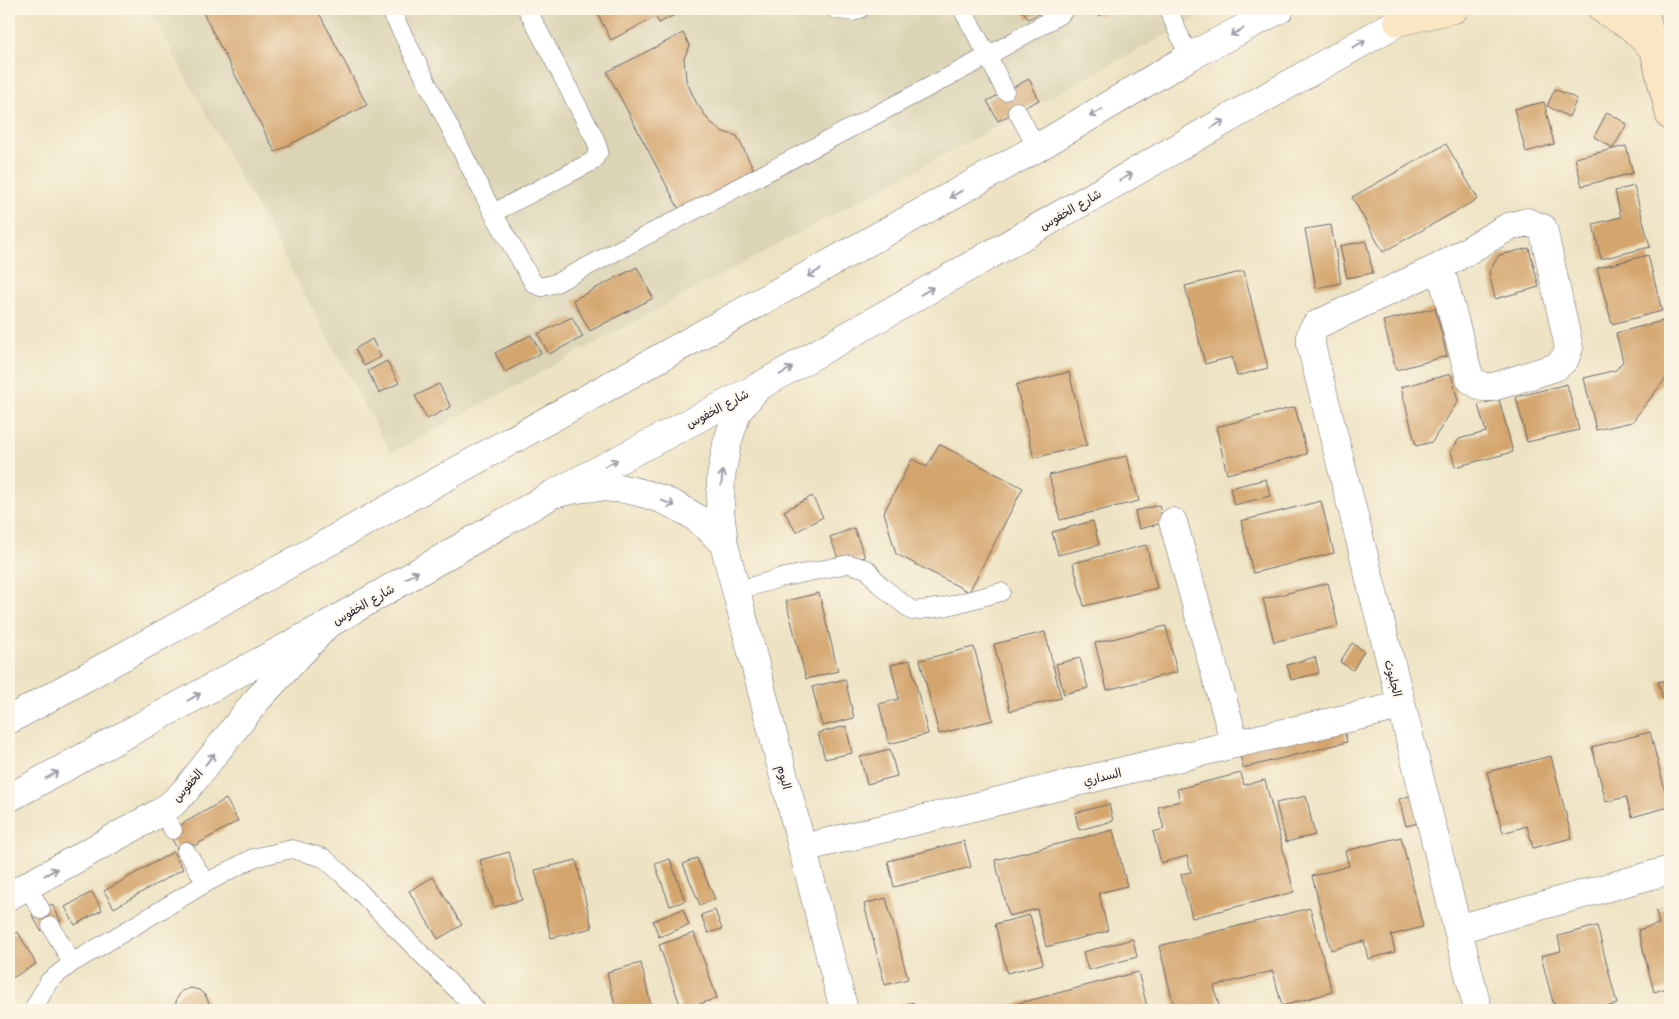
<svg xmlns="http://www.w3.org/2000/svg" width="1679" height="1019" viewBox="0 0 1679 1019" font-family="'Playpen Sans','Playpen Sans Arabic',sans-serif">
<rect width="100%" height="100%" fill="#fcf5e5"/>
<filter id="ink" filterUnits="userSpaceOnUse"><feTurbulence type="fractalNoise" baseFrequency=".02" numOctaves="2"/><feDisplacementMap in="SourceGraphic" scale="10" xChannelSelector="R" yChannelSelector="G"/><feConvolveMatrix kernelMatrix="1 2 1 2 8 2 1 2 1" color-interpolation-filters="sRGB"/></filter>
<filter id="wash" filterUnits="userSpaceOnUse"><feTurbulence type="fractalNoise" baseFrequency=".0096" numOctaves="4" result="noise"/><feDisplacementMap in="SourceGraphic" scale="20" xChannelSelector="R" yChannelSelector="G"/><feGaussianBlur stdDeviation="1.12" result="paint"/><feColorMatrix in="noise" values="0 0 0 0 0 0 0 0 0 0 0 0 0 0 0 0 0 1.4 0 .05"/><feComposite in="paint" operator="in"/></filter>
<g filter="url(#wash)">
<rect width="100%" height="100%" fill="#ede3c3"/>
<path fill="#dbd4b5" d="M149,9H1214L391,453Z"/>
<g id="blocks">
<path fill="#d4a66e" d="M201,9H317L367,105L275,152Z
M595,9H686L659,23L656,17L611,40Z
M1022,9H1049L1028,19Z
M1095,9H1114L1099,16Z
M683,33L690,46L684,58L686,80L696,102L709,121L723,132L737,136L756,174L681,213L607,72Z
M1029,79L1039,100L998,121L987,101Z
M1555,89L1577,99L1569,117L1547,106Z
M1544,102L1554,144L1526,152L1514,109Z
M1607,112L1627,124L1613,148L1594,137Z
M1446,144L1478,199L1383,252L1352,197Z
M1626,146L1633,173L1582,186L1575,158Z
M1634,186L1650,247L1601,259L1593,224L1621,217L1615,191Z
M1331,225L1341,283L1316,288L1305,229Z
M1366,241L1373,273L1347,278L1340,246Z
M1529,248L1539,287L1495,299L1489,272L1499,255Z
M1648,255L1662,311L1612,324L1597,268Z
M637,267L653,298L590,331L573,300Z
M1244,271L1268,368L1237,376L1232,357L1205,364L1185,286Z
M1435,308L1447,356L1396,370L1383,321Z
M572,317L583,337L549,354L538,334Z
M1670,319V373L1632,422L1596,430L1584,378L1616,370L1623,361L1616,333Z
M531,335L541,353L505,372L495,353Z
M372,339L381,357L364,366L355,349Z
M387,361L399,383L379,393L368,371Z
M1069,372L1087,445L1034,458L1016,385Z
M1451,374L1458,401L1432,442L1416,446L1401,387Z
M439,384L451,407L427,419L415,396Z
M1567,384L1579,430L1527,442L1516,397Z
M1499,399L1513,452L1455,467L1451,451L1459,439L1486,432L1478,405Z
M1295,407L1307,454L1227,474L1216,427Z
M939,444L1023,488L969,592L896,554L884,512L912,459L927,467Z
M1127,456L1139,501L1060,520L1049,475Z
M1266,479L1270,496L1234,505L1230,488Z
M812,496L823,517L796,532L784,511Z
M1321,501L1334,553L1253,573L1241,521Z
M1159,505L1163,523L1139,529L1135,511Z
M1093,521L1099,545L1058,555L1052,532Z
M854,528L865,557L841,566L830,537Z
M1146,545L1157,588L1084,606L1073,563Z
M1328,583L1338,626L1274,642L1263,599Z
M819,593L838,671L806,679L786,601Z
M1166,626L1177,672L1107,690L1095,643Z
M1045,632L1061,698L1010,711L994,644Z
M1352,643L1364,651L1353,670L1340,662Z
M974,647L993,720L939,734L920,660Z
M1315,657L1319,673L1291,680L1287,665Z
M1080,658L1088,688L1064,694L1056,664Z
M910,660L928,734L889,744L879,704L899,699L891,665Z
M845,679L854,718L822,726L812,687Z
M1670,679V697L1663,699L1658,682Z
M1343,725L1347,742L1243,768L1239,751Z
M846,726L852,753L825,759L818,733Z
M1650,732L1669,807L1632,817L1626,797L1606,802L1592,747Z
M890,749L897,776L867,784L860,757Z
M1551,756L1572,838L1533,848L1527,826L1503,833L1487,772Z
M1241,773L1244,785L1265,780L1294,892L1192,918L1181,874L1191,872L1187,856L1161,863L1153,832L1164,829L1158,807L1180,801L1177,789Z
M1416,794L1423,822L1406,826L1399,799Z
M1306,796L1315,835L1286,842L1276,803Z
M226,799L238,821L180,854L168,832Z
M1109,804L1113,821L1079,830L1075,813Z
M1113,830L1127,886L1099,893L1108,931L1046,947L1037,909L1009,916L995,860Z
M1401,837L1423,927L1391,935L1395,952L1368,959L1364,941L1331,950L1312,876L1349,866L1345,851Z
M964,841L971,867L894,887L888,861Z
M173,852L183,869L114,908L104,891Z
M509,852L522,900L494,907L480,860Z
M697,858L715,899L700,905L683,864Z
M670,859L685,901L670,906L655,864Z
M576,860L592,928L551,938L535,870Z
M433,877L462,925L438,939L409,891Z
M92,892L102,910L75,925L65,907Z
M886,898L908,979L885,985L864,904Z
M52,904L61,921L41,931L32,915Z
M1670,907V987L1654,992L1638,930L1659,924L1656,911Z
M1310,908L1332,992L1282,1006L1273,971L1214,986L1220,1010H1175L1159,946Z
M683,909L689,925L659,937L653,921Z
M715,910L722,929L708,933L701,915Z
M1030,915L1043,964L1007,973L995,924Z
M1597,926L1617,1004L1594,1010H1555L1541,956L1561,951L1558,936Z
M18,932L36,964L9,980V937Z
M694,933L717,998L682,1010L659,945Z
M1133,939L1137,957L1088,970L1083,952Z
M641,963L652,1010H616L607,972Z
M1138,972L1148,1010H993Z
M191,988L199,990L206,996L209,1004L207,1010H176L175,1006L177,998L182,991Z
M913,1002L915,1010H886Z"/>
</g>
</g>
<g filter="url(#ink)">
<use href="#blocks" fill-opacity="0" stroke="#69666b" stroke-width="1"/>
<g fill="none" stroke-linecap="round" stroke-linejoin="round">
<g stroke="#69666b" stroke-width="19">
<path id="service" d="M390,9L493,213L534,284L542,287L556,283L988,56L1061,14L1065,9
M835,9L853,12L860,9
M962,9L988,56L1005,91
M1168,9L1189,57
M1017,111L1037,148
M493,213L593,161L599,151L595,139L527,9
M736,591L780,578L849,564L867,569L879,584L912,611L944,607L1001,592
M161,812L173,830
M186,851L206,883L253,858L292,849L324,858L342,874L477,1010
M27,886L41,910
M51,926L72,963
M36,1010L35,1006L49,981L72,963L206,883"/>
</g>
<g stroke="#69666b" stroke-width="29">
<path id="minor" d="M1440,267L1470,379L1482,387H1493L1556,367L1565,359L1569,348L1543,228L1527,222L1508,227L1440,267L1316,325L1311,333V345L1478,1010
M758,387L737,412L727,444L721,477L720,510L724,544L844,1010
M558,493C566,491 575,489 584,488C625,484 669,497 702,522C710,529 717,537 724,544
M1173,522L1235,744
M803,848L1235,744L1401,706
M9,896L161,812L173,803L186,790L256,701L323,629
M1458,929L1670,870"/>
</g>
<g stroke="#69666b" stroke-width="29">
<path id="tertiary" d="M9,720L1037,148L1189,57L1280,9
M9,798L325,626L553,494L758,387L1419,10"/>
</g>
<g stroke="#69666b" stroke-width="29">
<path id="secondary" d="M1602,9L1631,27L1653,48
M1644,9L1670,116
M1398,22L1454,9"/>
</g>
<use href="#service" stroke="#fff" stroke-width="18"/>
<use href="#minor" stroke="#fff" stroke-width="28"/>
<use href="#tertiary" stroke="#fff" stroke-width="28"/>
<use href="#secondary" stroke="#fbe6c4" stroke-width="28"/>
</g>
<defs><path id="oneway-shaft" d="M-6 0H5M1.5-3L5.5 0L1.5 3" fill="none" stroke-width="1.6" stroke-linecap="round" stroke-linejoin="round" transform="scale(1.25)"/></defs>
<g stroke="#9c9ca7">
<use href="#oneway-shaft" transform="translate(1237 32) rotate(152)"/>
<use href="#oneway-shaft" transform="translate(1359 44) rotate(-30)"/>
<use href="#oneway-shaft" transform="translate(1096 113) rotate(149)"/>
<use href="#oneway-shaft" transform="translate(1218 124) rotate(-30)"/>
<use href="#oneway-shaft" transform="translate(1126 177) rotate(-30)"/>
<use href="#oneway-shaft" transform="translate(956 194) rotate(151)"/>
<use href="#oneway-shaft" transform="translate(814 273) rotate(151)"/>
<use href="#oneway-shaft" transform="translate(927 291) rotate(-30)"/>
<use href="#oneway-shaft" transform="translate(786 371) rotate(-30)"/>
<use href="#oneway-shaft" transform="translate(611 463) rotate(-28)"/>
<use href="#oneway-shaft" transform="translate(722 478) rotate(-85)"/>
<use href="#oneway-shaft" transform="translate(668 503) rotate(23)"/>
<use href="#oneway-shaft" transform="translate(412 575) rotate(-30)"/>
<use href="#oneway-shaft" transform="translate(194 697) rotate(-29)"/>
<use href="#oneway-shaft" transform="translate(210 759) rotate(-51)"/>
<use href="#oneway-shaft" transform="translate(52 775) rotate(-29)"/>
<use href="#oneway-shaft" transform="translate(51 872) rotate(-29)"/>
</g>
</g>
<g text-anchor="middle" dominant-baseline="central" stroke-width="4" stroke-linejoin="round" paint-order="stroke">
<g font-size="12" fill="#22223b" stroke="#fcf5e5">
<text transform="translate(1070 209) rotate(-30)">شارع الخفوس</text>
<text transform="translate(717 408) rotate(-28)">شارع الخفوس</text>
<text transform="translate(363 604) rotate(-30)">شارع الخفوس</text>
<text transform="translate(1394 678) rotate(76)">الجلبوت</text>
<text transform="translate(1102 776) rotate(-14)">السداري</text>
<text transform="translate(785 777) rotate(75)">البوم</text>
<text transform="translate(187 785) rotate(-49)">الخفوس</text>
</g>
</g>
<rect width="1679" height="1019" fill="none" stroke="#fcf5e5" stroke-width="30"/>
</svg>
